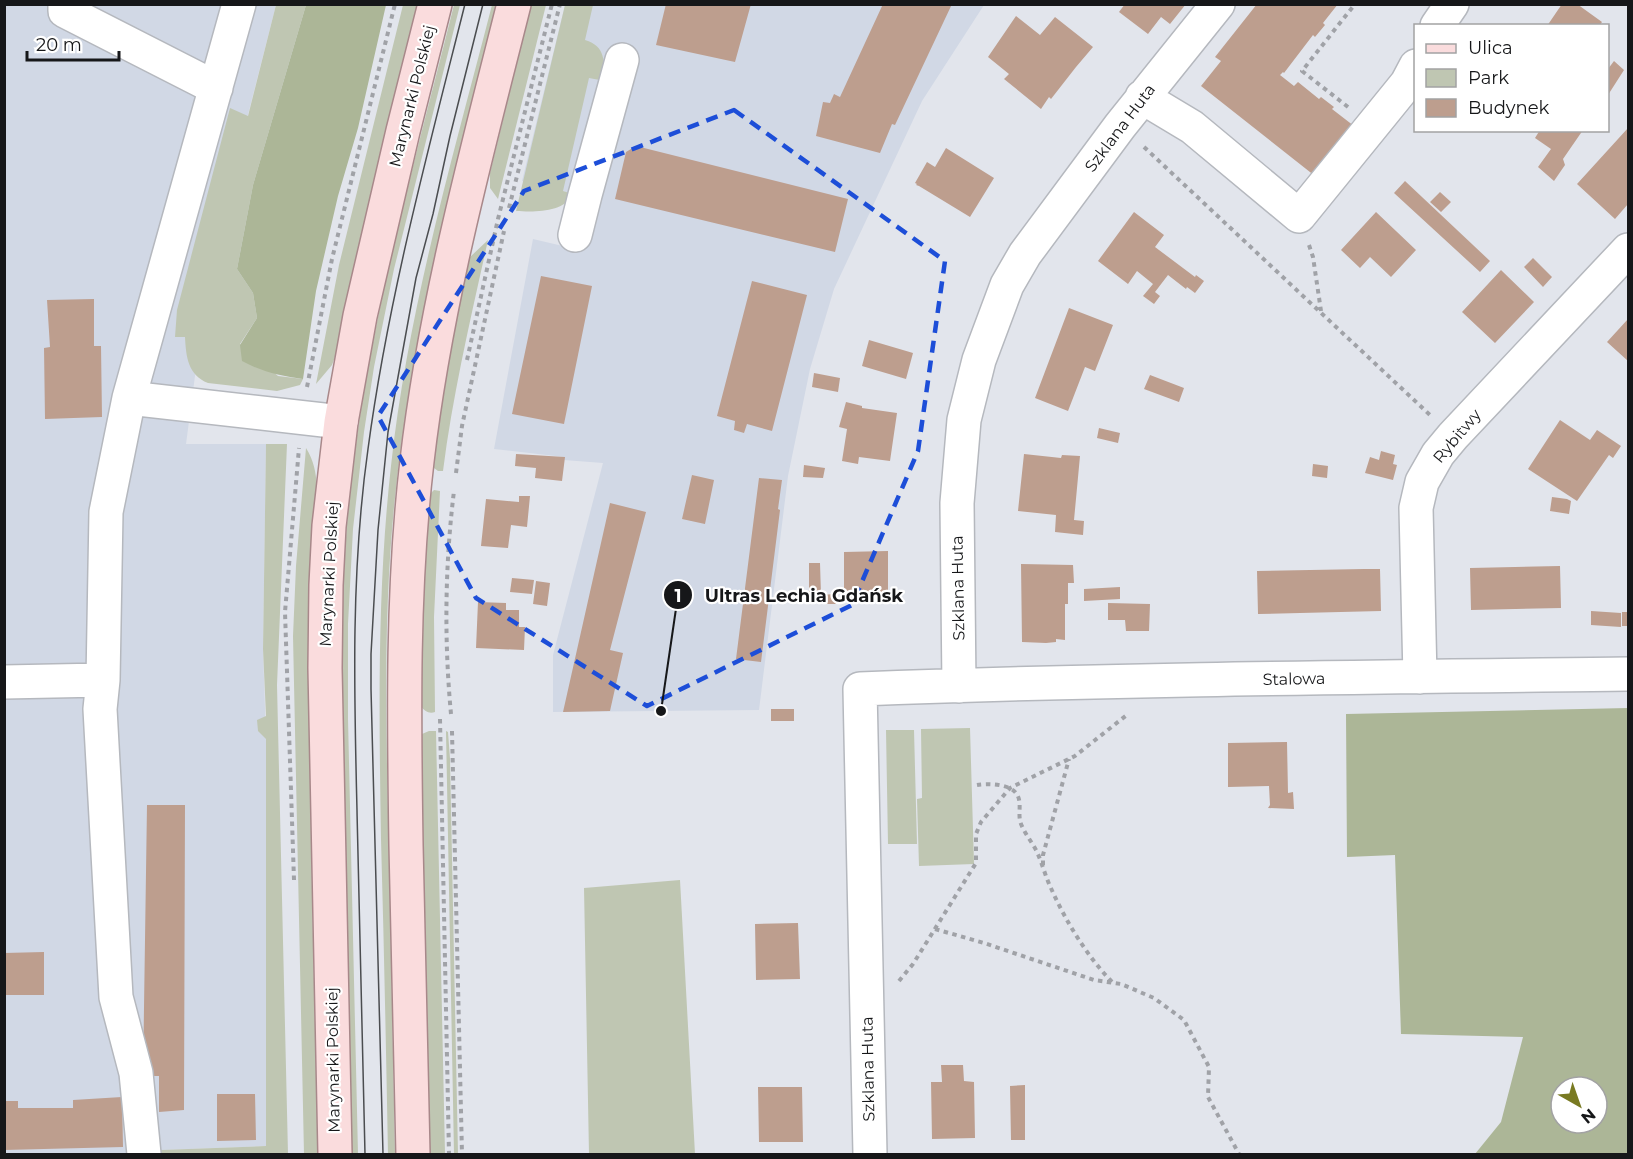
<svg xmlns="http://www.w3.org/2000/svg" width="1633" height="1159" viewBox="0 0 1633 1159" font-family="Montserrat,sans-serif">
<rect width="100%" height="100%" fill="#e2e5ec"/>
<path fill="#d1d8e5" d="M5,5H276L229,189L195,376L186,444H266L263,649L266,739V1146L162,1150L161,1154H5Z
M565,5H984L922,101L834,289L810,369L788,476L759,710L553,712V655L603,463L564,460V457L494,449L533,239L584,251L598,200L522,181Z"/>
<path fill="#bfc6b2" d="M276,5H306L253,185L237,269L253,293L257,318L240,344L278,376L303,379L300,385L277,391L208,383C188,375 186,357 185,337H175L177,310L230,108L248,116Z
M403,5H419L367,210L336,354L332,365L316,384L339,265Z
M454,5H460L394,269L374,367L364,432L353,529L348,624V719L358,1154H351C349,1040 348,925 345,810C342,707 339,604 349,501C366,332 413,169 454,5Z
M492,5H497C454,170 411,336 394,507C383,622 386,736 389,851C391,952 393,1053 395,1154H388C386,1049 384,944 381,839C379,715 377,590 391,466C408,309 453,157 492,5Z
M531,5H546L498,199L490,188V173Z
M565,5H593L585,40C606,46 604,62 605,81L589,78L563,191L573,194C564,213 534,212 516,211Z
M488,240C471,317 453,393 443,471H438L434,468L433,463L441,396L456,318L469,258Z
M266,444H287L277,685L288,1154H161V1150L266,1146V739L258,731L257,720L266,716L263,649Z
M306,448C314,461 316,472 317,488L309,600L312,893L318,1154H304L293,636L296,566Z
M434,490L440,491L434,617L435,712C429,714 424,711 421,706V608L430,494Z
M970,728L974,864L919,866L917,799L922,798L921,729Z
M886,730H914L917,844H888Z
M429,731H436L445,1154H429L420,738L422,734Z
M446,731L448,732L450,759L458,1154H454Z
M680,880L695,1154H589L584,888Z"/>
<path fill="#acb697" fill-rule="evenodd" d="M306,5H386L358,128L338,196L316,291L303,379C281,376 262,372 242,361L240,345L257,318L253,293L237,269L253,185Z
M1628,708V1154H1475L1501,1122L1523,1037L1401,1034L1395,855L1347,857L1346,714ZM1561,1087H1597V1123H1561Z"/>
<path fill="#bd9e8e" d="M666,4H751L735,62L656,45Z
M883,4H952L895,125L892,124L880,153L816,136L823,102L830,103L834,94L840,97Z
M1125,4H1186L1170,24L1161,17L1148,34L1119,12Z
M1257,4H1338L1323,23L1325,25L1315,37L1313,35L1284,73L1283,72L1280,75L1294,86L1298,82L1319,99L1321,97L1334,107L1332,109L1354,126L1315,176L1201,86L1221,61L1215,57Z
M1562,4H1577L1602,22L1599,26H1547Z
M1016,16L1040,35L1055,17L1093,47L1076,67L1051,99L1049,97L1041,109L1004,79L1009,74L988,57Z
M1614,61L1624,70L1608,95V69Z
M1628,128V204L1615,219L1577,184Z
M1540,130H1583L1563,159L1565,165L1554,181L1538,167L1551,149L1535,138Z
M636,146L848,199L835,252L615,199L626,152Z
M946,148L994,178L970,217L919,186L916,185L917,184L915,183L927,162L935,167Z
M1405,181L1490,261L1480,272L1394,193Z
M1440,192L1451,202L1441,212L1430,202Z
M1134,212L1164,235L1155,247L1195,277L1196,275L1204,281L1195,293L1187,287L1186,289L1168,275L1155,292L1160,296L1154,304L1143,296L1153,284L1137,271L1128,284L1098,261Z
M1376,212L1416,250L1391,277L1370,257L1360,268L1341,250Z
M1533,258L1552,277L1543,287L1524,267Z
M1501,270L1534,302L1495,343L1462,312Z
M541,276L592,286L564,424L512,414Z
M752,281L807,295L772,431L747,424L744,433L734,430L735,421L717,416Z
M94,299V346H101L102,417L45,419L44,348L50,347L47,300Z
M1069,308L1113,325L1095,371L1085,367L1068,411L1035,398Z
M1628,319V361L1607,342Z
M869,340L913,353L906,379L862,366Z
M814,373L840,378L838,392L812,387Z
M1150,375L1184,388L1179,402L1144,389Z
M846,402L862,406V408L897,413L890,461L859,457L858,464L842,461L847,429L839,427Z
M1560,420L1590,440L1597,430L1621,446L1613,458L1609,455L1577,501L1528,469Z
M1099,428L1120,433L1118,443L1097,438Z
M1381,451L1395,455L1393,464L1397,465L1393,480L1365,473L1370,457L1379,460Z
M516,454L565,457L562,481L535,478L536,468L515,466Z
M1024,454L1061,458L1062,455L1080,456L1074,520L1084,521L1083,535L1055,532L1056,515L1018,511Z
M1313,464L1328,466L1327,478L1312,476Z
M804,465L825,468L823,478L803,477Z
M692,475L714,480L705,524L682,519Z
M759,478L782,480L778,509L780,510L761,662L736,659Z
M519,496H530L527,527L511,525L508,548L481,546L486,499L519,502Z
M1552,497L1567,499L1571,501L1569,514L1550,511Z
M610,503L646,512L610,650L623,653L610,711L563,712Z
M888,551V601H844V552Z
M809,563H820L821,595H809Z
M1021,564L1073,565L1074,583H1068V604H1065V640L1056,639V642L1046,643L1022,642Z
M1560,566L1561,608L1471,610L1470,568Z
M1364,569H1380L1381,611L1258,614L1257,571Z
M512,578L534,580L532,594L510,592Z
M536,581L550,583L547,606L533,604Z
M1120,587V599L1084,601V589Z
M835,594L836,604H821V595Z
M478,602L506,603V610H519V627H525L524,650L476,648Z
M1108,603L1150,604L1149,631H1126L1125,620H1108Z
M1591,611L1621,613V627L1591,625Z
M1622,612H1628V626H1622Z
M771,709H794V721H771Z
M1287,742L1288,793L1293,792L1294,809L1268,808L1270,805L1269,786L1228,787V743Z
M147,805H185L184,1110L159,1112V1076H143Z
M798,923L800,979L756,980L755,924Z
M44,952V995H4V953Z
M941,1065H963L964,1081L974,1082L975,1138L932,1139L931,1082H942Z
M1025,1085V1140H1011L1010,1086Z
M758,1087H802L803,1142H759Z
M217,1094H255L256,1140L217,1141Z
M122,1097L123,1147L4,1150V1101H18V1108H73V1100Z"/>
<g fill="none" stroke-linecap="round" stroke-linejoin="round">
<g stroke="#b5b8be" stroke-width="36">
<path id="minor" d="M65,4V11L216,88
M1437,26L1452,4
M1142,97L1192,127L1299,216L1407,83L1416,66
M575,235L585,195L622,60
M129,398L341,422
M1420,677L1416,508L1422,482L1438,454L1453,436L1628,250
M4,682L103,680
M959,686L957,503L964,420L979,360L1007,285L1025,254L1120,126L1218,4
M144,1154L136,1073L116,997L100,709L103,680L106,512L129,398L239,4
M870,1154L860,689C1116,679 1373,677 1628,674"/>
</g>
<g stroke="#a8888a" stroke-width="36">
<path id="major" d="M335,1154L325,668L326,585L329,526L341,422L360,316L403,131L435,4
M413,1154C411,1051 408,948 406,845C404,717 402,588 417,461C435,306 476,155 514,4"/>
</g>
<path stroke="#a0a2a7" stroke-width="4" stroke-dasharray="4.5 4.5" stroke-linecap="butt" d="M1348,107L1302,71L1355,4
M1144,147L1430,415
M509,208L560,4
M1309,245L1313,257L1321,311
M467,360L498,219L552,4
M307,387L332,259L395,4
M456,473L462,426L504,231
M451,714C444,640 445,564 454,491
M440,719L449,1154
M452,731L462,1154
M977,785C988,783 1009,784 1016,793C1023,802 1017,814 1021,824C1025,834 1032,842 1037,852C1042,863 1045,875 1050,886C1065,920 1086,955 1112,982
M1043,865V855L1069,759
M294,880L285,612L299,448
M935,929L984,943L1094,980L1121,984L1154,998L1184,1020L1209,1067L1208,1097L1239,1154
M899,981L913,964L976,863V834L981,822L1010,788L1075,756L1128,714"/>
<use href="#minor" stroke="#fff" stroke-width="33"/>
<use href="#major" stroke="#fadcdd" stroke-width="33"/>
<path stroke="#4b4d50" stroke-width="1.5" d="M365,1154C362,1040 359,925 357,810C354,690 351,569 368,449C388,299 428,151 465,4
M383,1154L371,689V654L378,530L388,432L416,278L433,214L450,136L483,4"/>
</g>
<path fill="none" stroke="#1d4ed8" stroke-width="4.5" stroke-dasharray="12 8" stroke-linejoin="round" d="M734,110L945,261L918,451L852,605L647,706L476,598L378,416L524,191Z"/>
<g text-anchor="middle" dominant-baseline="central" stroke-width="4.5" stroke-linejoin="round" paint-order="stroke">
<g font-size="16" fill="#161719" stroke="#fff">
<text transform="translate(412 96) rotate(-76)">Marynarki Polskiej</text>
<text transform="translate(1120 128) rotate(-53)">Szklana Huta</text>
<text transform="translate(1457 436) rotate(-50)">Rybitwy</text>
<text transform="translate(329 574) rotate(-87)">Marynarki Polskiej</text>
<text transform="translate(958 588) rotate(-91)">Szklana Huta</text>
<text transform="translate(1294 679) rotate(-1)">Stalowa</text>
<text transform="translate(333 1060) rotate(-91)">Marynarki Polskiej</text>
<text transform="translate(868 1069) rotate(-91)">Szklana Huta</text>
</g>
</g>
<path fill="none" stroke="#161719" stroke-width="2" d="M661 711L678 595"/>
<g fill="#161719" stroke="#fff" stroke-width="2">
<circle cx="661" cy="711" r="6"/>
<circle cx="678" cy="595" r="15"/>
</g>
<g font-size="18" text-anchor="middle" font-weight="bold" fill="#fff">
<text x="678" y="602">1</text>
</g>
<g font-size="18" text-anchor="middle" font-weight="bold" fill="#161719" stroke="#fff" stroke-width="4.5" stroke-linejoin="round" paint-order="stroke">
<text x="804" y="602">Ultras Lechia Gdańsk</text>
</g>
<rect width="1633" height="1159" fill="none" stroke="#161719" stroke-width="12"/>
<rect x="1414" y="24" width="195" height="108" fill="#ffffff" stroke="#a2a2a3" stroke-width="1.5"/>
<rect x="1426" y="44" width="30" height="9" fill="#fadcdd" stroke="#a2a2a3" stroke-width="1.5"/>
<text x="1468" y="54" font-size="18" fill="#161719">Ulica</text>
<rect x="1426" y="69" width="30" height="18" fill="#bfc6b2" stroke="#a2a2a3" stroke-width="1.5"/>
<text x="1468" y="84" font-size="18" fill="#161719">Park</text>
<rect x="1426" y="99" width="30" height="18" fill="#bd9e8e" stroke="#a2a2a3" stroke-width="1.5"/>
<text x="1468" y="114" font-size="18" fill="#161719">Budynek</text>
<g transform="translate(1579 1105) rotate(140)"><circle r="28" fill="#ffffff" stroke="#a2a2a3" stroke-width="1.5"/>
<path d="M0-4.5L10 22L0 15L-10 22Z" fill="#797a22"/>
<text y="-9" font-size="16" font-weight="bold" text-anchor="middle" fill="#161719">N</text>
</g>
<path d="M27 51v9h92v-9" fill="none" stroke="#161719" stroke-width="3"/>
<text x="36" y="51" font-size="18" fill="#161719" stroke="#ffffff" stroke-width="4.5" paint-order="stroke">20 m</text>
</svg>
